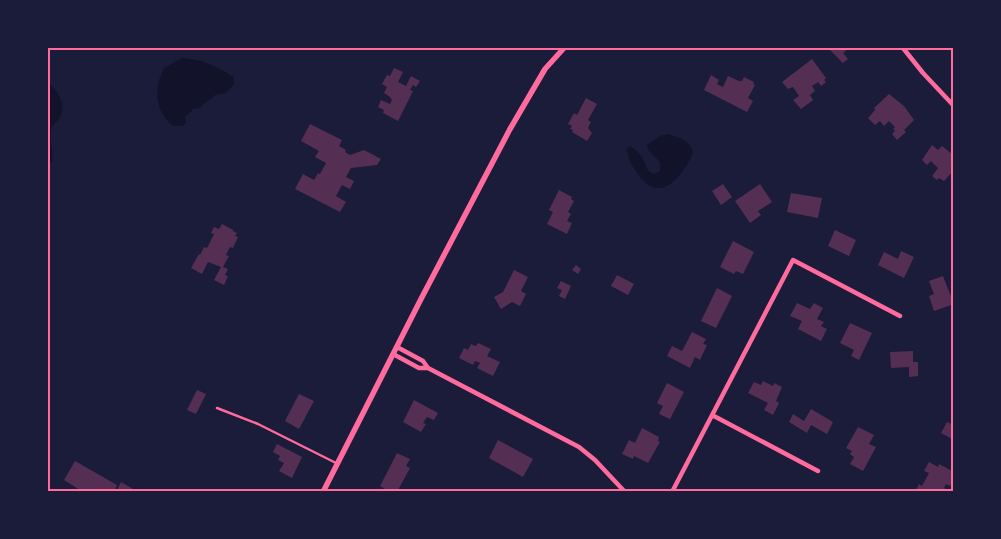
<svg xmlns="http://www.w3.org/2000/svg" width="1001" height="539" viewBox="0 0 1001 539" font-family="'DejaVu Sans',sans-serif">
<rect width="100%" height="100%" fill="#1b1b3a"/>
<path fill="#12122b" d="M182,58C200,59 218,66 233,77L234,84L226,93L215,95C211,101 204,101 200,108L192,109V111L185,117L186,123L182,126H173C155,111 153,89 164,68Z
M48,83C57,89 67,105 60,117C57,122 52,125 51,130C49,140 54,152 52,163L48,159Z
M668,134C678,138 692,140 693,153C685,171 665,202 644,181C639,176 633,167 630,161C628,157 629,154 626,150L630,146C640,152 645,161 648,171L654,174L660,171V162L648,150L647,145L660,136Z"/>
<path fill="#542f53" d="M828,48H849L843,53L848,59L843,63Z
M812,59L826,78L824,80L826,82L821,86L818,82L812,86L815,91L810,95L813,100L801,109L793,100L799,96L793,87L788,89L782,82Z
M394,68L403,72L398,82L406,86L411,76L420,81L416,87L413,85L410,90L413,91L398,121L383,113L384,110L378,107L381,100L390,104L392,100L390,97L384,93L387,87L382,84L387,75L390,76Z
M711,75L719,80L717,84L723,87L728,76L739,81H742L744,77L754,82L753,84L755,85L748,98L753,101L747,112L704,90Z
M889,94L904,106L914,120L904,130L906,132L897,140L892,134L895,131L893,129L895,127L889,121L884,126L880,121L875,125L868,118L875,110L874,108Z
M586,98L597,104L588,120L591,122L588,128L592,133L587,141L572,132L573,130L570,129L572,126L568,124L574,113L577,115Z
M310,124L342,140L339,146L346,150L345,152L350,155L364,150L381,159L377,165L351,168L346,177L354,181L350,189L342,185L336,196L346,202L340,212L295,189L303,174L314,180L318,173L320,174L326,163L315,157L319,151L301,141Z
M932,145L938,150L942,146L952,154L954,153V170L944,181L939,178L937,180L932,176L938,168L931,161L927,165L922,160Z
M723,184L732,197L721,205L712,191Z
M760,184L772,202L758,211L761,215L750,223L735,201Z
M559,190L572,197L571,199L574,201L568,212L571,214L567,221L572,223L567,234L547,224L553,212L549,210Z
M791,193L822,198L818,218L787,212Z
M222,224L233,230V231L237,233L235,236L238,237L233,248L230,247L226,255L229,256L223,267L228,269L225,275L228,276L224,285L214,280L221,267L208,262L202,274L191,268L199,254L200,255L204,247L207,248L214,234L211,233L214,227L219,229Z
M835,230L856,240L849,256L828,246Z
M733,241L754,252L743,274L736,271L734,274L720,267Z
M901,251L914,257L904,278L878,265L884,252L898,259Z
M576,265L581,269L578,274L572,270Z
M514,270L528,277L521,291L526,294L520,306L512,302L501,309L494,297L503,292Z
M617,275L634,284L628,295L611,286Z
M943,276L954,304L934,311L929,296L934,294L929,281Z
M561,281L571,286L565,299L559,296L562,290L557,288Z
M717,288L732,296L716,328L701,321Z
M797,303L810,309L814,303L823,308L817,319L824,322L821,326L827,329L821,341L798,329L802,321L790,316Z
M850,323L872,333L859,360L851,356L854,350L840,343Z
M692,332L706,339L703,344L707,345L700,360L695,357L690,368L667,356L672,346L682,351Z
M478,343L491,349L487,356L500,362L493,376L477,368L480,363L475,361L473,365L459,358L464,348L468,350L471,344L476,346Z
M913,351V362H918V376L909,377V367L891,368L890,352Z
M763,381L773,386L774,383L782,387L776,401L779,403L773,415L764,410L768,403L748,393L754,382L761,385Z
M667,383L684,392L670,419L659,414L663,406L657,403Z
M197,390L206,394L196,414L187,410Z
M299,394L314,401L299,429L285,421Z
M414,400L438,413L434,420L427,417L423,423L426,424L421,432L403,422Z
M811,409L833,422L827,434L811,425L807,433L789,422L793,414L804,421Z
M947,422L954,425V440L941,433Z
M858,427L874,435L869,444L876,447L863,471L850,464L854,457L850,454L852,451L846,448Z
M642,428L659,437L658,441L660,442L648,463L634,456L633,459L622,454L629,440L635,443Z
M498,440L533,459L523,477L489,458Z
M277,444L302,457L292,478L279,471L284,463L278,460L280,456L273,452Z
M397,453L410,459L406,466L410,468L397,492H390L380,486Z
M75,461L117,485L114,492H83L64,480Z
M929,462L938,467L939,464L954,472L952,476L954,480L950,486L946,484L944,488L951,492H915L919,484L922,486L929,473L924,471Z
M121,482L133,489L132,492H116Z"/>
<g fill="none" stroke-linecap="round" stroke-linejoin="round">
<path stroke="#ff6b9d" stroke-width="2.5" d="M217,408L258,424L336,463"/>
<path stroke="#ff6b9d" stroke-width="4.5" d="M903,48L923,73L954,106
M397,347L423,361L428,368
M393,354L419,368H428L579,447L595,460L625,492
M712,415L818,471
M672,492L793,260L900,316"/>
<path stroke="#ff6b9d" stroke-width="5.5" d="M323,492L421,299L510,129L545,69L564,48"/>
</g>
<rect width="1001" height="539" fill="none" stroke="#1b1b3a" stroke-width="98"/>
<rect x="49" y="49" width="903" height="441" fill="none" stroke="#ff6b9d" stroke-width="2"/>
</svg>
